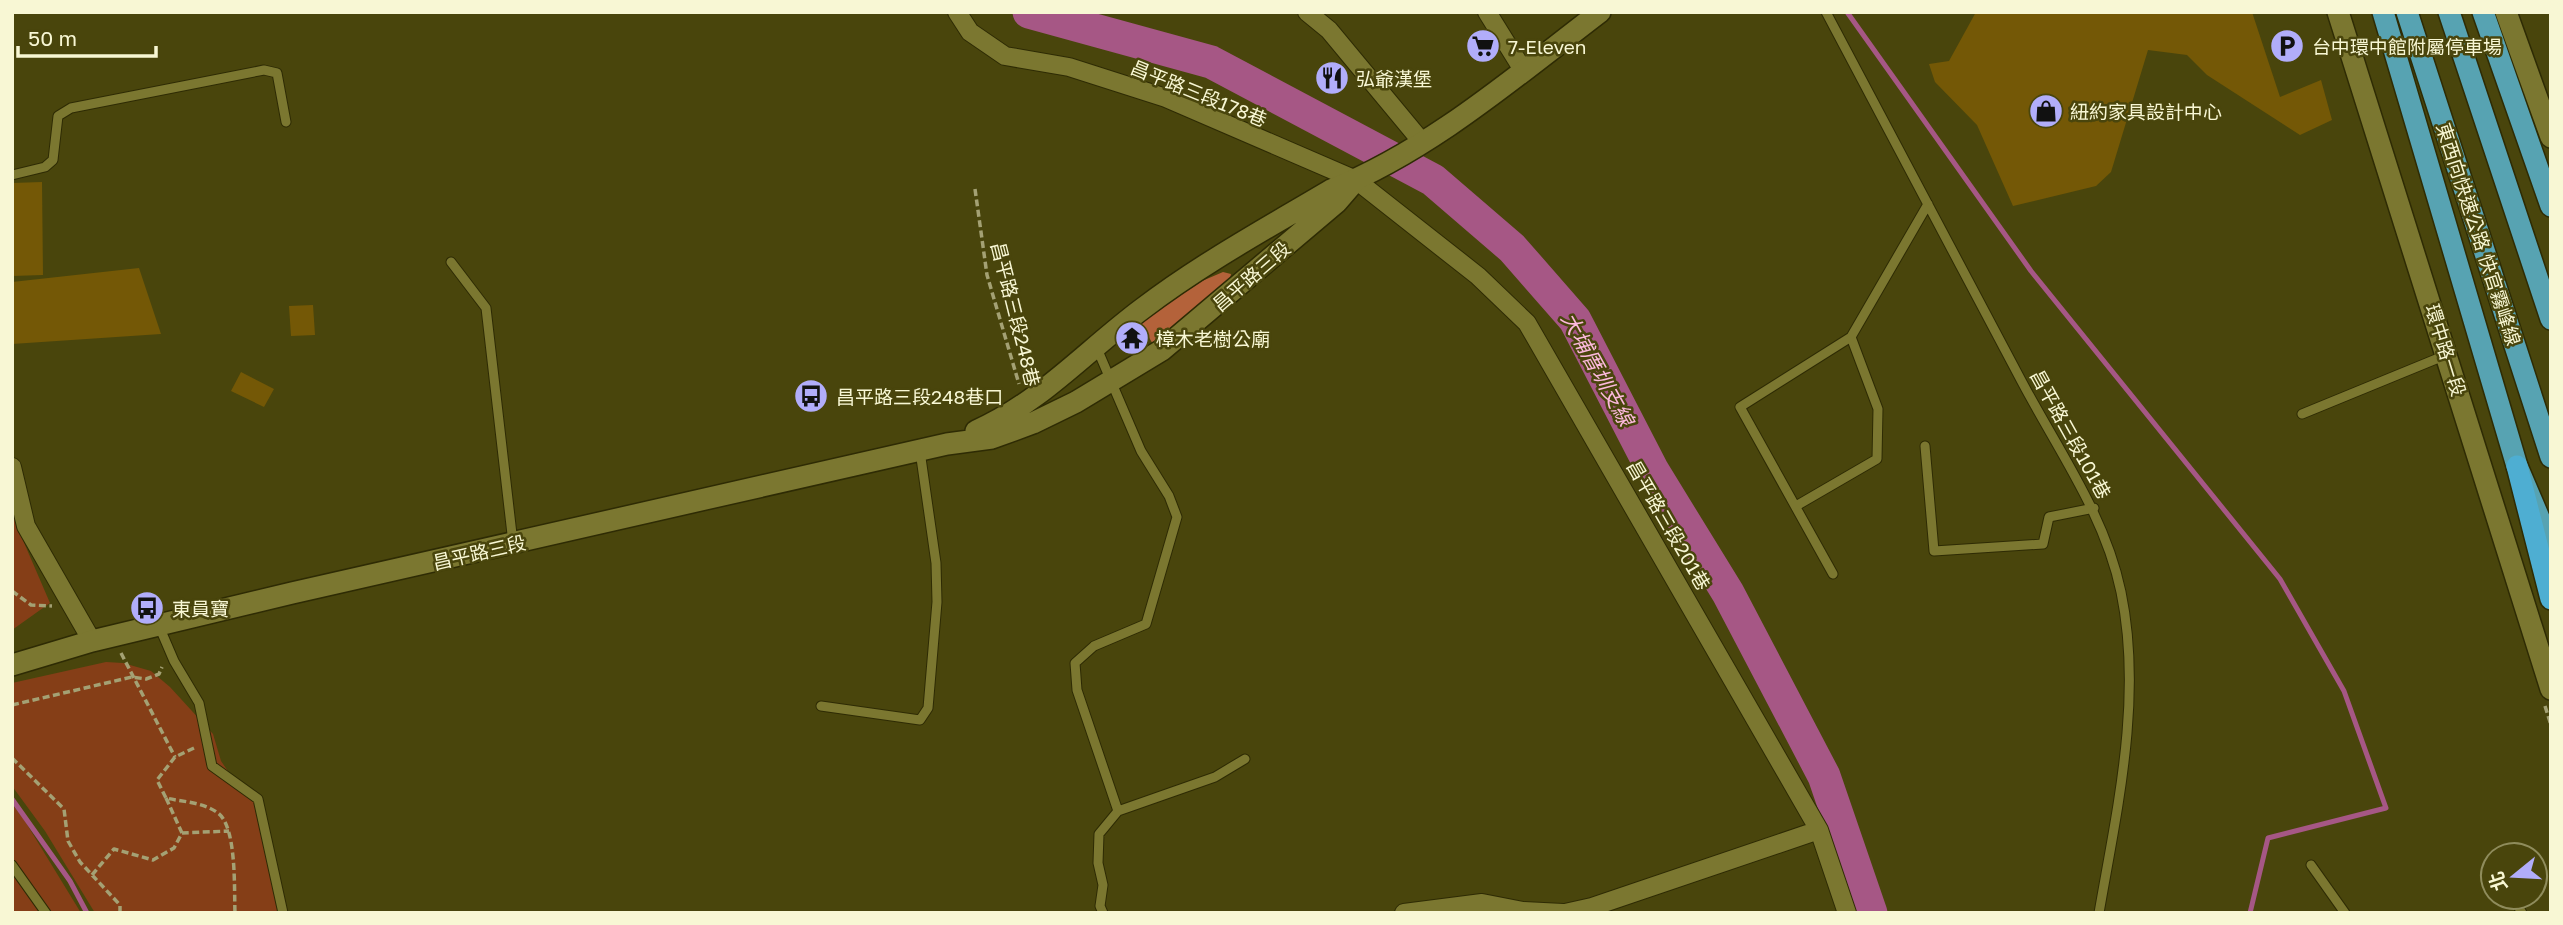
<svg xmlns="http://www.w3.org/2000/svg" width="2563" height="925" viewBox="0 0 2563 925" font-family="'Golos Text','Noto Sans TC',sans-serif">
<rect width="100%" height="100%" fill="#49450c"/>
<path fill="#853e17" d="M12,507L19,531L50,603L12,630Z
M106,662L123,663L151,671L170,687L213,734L221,761L236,783L253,794L281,913H95L45,831L12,786V683Z
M12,804L23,818L81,913H12Z"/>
<path fill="#b4623a" d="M1223,272L1231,274L1229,283L1154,346L1140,322L1202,281Z"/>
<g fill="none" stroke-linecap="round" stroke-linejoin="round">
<path stroke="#a65785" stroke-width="5" d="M1847,12L2031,271L2280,579L2344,691L2386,808L2268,838L2250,913
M12,799L70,881L87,913"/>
<path stroke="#a65785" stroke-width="33" d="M1029,12L1211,62L1433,180L1512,248L1575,320L1653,471L1728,593L1824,776L1871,913"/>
</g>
<path fill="#745806" d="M1976,12H2252L2280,97L2321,80L2332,120L2300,135L2207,75L2187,55L2148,50L2111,172L2096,186L2013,206L1977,125L1935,82L1929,64L1949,61Z
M42,182L43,275L12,276V183Z
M139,268L161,334L12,344V282Z
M313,305L315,335L291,336L289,306Z
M241,372L274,389L264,407L231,391Z"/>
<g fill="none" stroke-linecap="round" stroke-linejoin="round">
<g stroke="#2e2b04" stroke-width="11">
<path id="service" d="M1826,12C1891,136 1957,259 2022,382C2058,450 2105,515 2121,592C2143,698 2117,809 2099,913
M12,175L45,167L53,160L58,116L71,108L264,70L277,73L286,122
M451,262L486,308L513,543
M1096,346L1141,451L1169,496L1177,517L1146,624L1094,646L1075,663L1077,690L1118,811
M2302,414L2446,355
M1925,446L1934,551L2043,544L2049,517L2094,508
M1796,506L1877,459L1878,409L1851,337L1928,204
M1833,574L1740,407L1851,337
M159,626L174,661L199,703L212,766L258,799L283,913
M821,706L920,720L928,708L937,602L936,563L920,451
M12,865L46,913
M2311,865L2345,913
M2518,906L2522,913
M1103,913L1100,906L1103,885L1098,863L1099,834L1118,811L1215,777L1245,759"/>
</g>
<g stroke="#2e2b04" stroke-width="20">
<path id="minor" d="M957,12L970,32L1005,56L1069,67L1166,98L1356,180L1478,276L1527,323L1819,830L1847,913
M1307,12L1329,30L1422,142
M1487,12L1523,70
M12,467L26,526L92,641
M1404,913L1482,903L1523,911L1563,913
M1565,913L1592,907L1819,830"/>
</g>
<g stroke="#2e2b04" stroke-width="24">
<path id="tertiary" d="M2338,12L2551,689
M2506,12L2551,137
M976,431C1040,403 1087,350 1142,309C1201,264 1267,228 1331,190C1429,151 1516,76 1600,12
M12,665L92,641L292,593L947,444L992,438L1033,423L1076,402L1162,350L1337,202L1356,180"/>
</g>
<g stroke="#2e2b04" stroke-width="24">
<path id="trunk" d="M2383,12L2517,466L2551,546
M2407,12L2551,457
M2449,12L2551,319
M2483,12L2551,206"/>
</g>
<g stroke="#2e2b04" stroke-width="24">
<path id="motorway" d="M2517,466L2551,599"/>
</g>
<path stroke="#a4a174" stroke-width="3.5" stroke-dasharray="7 3.5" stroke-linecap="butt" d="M975,189L987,275L1019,384
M12,564V566
M12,591L31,605L52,606
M121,653L175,757
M12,705L132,677L146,679L159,674L162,667
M2545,706L2551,725
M194,748L175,757L157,780L166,798C183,802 203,802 218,813C237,827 234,890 235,913
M12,758L64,809L68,841L80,862L120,905V913
M166,798L182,833
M92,875L114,849L153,860L174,848L182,833L229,831"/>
<use href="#service" stroke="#7b7730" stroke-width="9"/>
<use href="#minor" stroke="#7b7730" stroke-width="18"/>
<use href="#tertiary" stroke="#7b7730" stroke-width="21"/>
<use href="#trunk" stroke="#57a3b2" stroke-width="21"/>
<use href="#motorway" stroke="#4eaed2" stroke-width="21"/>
</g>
<defs>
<g id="supermarket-disc" transform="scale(1.75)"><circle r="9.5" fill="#b1adfa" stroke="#49450c"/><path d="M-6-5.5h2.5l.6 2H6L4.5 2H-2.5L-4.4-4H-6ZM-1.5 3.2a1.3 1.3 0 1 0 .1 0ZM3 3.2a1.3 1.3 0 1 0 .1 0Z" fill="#111"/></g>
<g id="parking-disc" transform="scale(1.75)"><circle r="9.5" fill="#b1adfa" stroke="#49450c"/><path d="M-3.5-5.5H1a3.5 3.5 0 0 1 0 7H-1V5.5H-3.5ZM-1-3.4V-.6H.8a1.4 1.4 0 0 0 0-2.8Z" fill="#111"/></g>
<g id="restaurant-disc" transform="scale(1.75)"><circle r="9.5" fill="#b1adfa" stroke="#49450c"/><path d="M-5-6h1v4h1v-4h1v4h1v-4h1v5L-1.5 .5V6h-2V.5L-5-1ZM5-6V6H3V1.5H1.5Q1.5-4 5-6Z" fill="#111"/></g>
<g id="shop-disc" transform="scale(1.75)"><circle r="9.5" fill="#b1adfa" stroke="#49450c"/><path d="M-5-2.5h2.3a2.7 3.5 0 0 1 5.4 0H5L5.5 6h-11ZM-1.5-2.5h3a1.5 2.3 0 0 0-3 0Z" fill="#111"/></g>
<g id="temple-disc" transform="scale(1.75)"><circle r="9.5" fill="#b1adfa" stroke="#49450c"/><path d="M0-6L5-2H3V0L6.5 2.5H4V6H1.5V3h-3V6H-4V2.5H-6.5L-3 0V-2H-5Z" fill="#111"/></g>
<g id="bus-disc" transform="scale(1.75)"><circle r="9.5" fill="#b1adfa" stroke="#49450c"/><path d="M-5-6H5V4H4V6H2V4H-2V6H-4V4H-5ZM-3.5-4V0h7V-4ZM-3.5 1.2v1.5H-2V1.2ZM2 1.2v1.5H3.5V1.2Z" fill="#111"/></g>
</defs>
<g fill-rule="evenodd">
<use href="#supermarket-disc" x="1483" y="46"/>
<use href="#parking-disc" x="2287" y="46"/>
<use href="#restaurant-disc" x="1332" y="78"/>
<use href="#shop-disc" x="2046" y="111"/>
<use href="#temple-disc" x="1132" y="338"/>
<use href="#bus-disc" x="811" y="396"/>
<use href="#bus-disc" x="147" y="608"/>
</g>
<g text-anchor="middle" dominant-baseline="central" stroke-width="5" stroke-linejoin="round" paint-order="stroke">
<g font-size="19" fill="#f8f7d4" stroke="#49450c" text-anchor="start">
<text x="1508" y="46">7-Eleven</text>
<text x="2312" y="46">台中環中館附屬停車場</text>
<text x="1356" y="78">弘爺漢堡</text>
<text x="2070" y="111">紐約家具設計中心</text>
<text x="1156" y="338">樟木老樹公廟</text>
<text x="836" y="396">昌平路三段248巷口</text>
<text x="172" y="608">東員寶</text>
</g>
<g font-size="19" fill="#f8f7d4" stroke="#49450c">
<text transform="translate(1199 93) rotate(22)">昌平路三段178巷</text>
<text transform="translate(2479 234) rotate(72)">東西向快速公路 快官霧峰線</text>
<text transform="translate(1251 276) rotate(-41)">昌平路三段</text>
<text transform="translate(1016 314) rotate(76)">昌平路三段248巷</text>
<text transform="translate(2446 350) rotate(73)">環中路一段</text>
<text transform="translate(2071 434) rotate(61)">昌平路三段101巷</text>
<text transform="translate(1669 525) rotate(60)">昌平路三段201巷</text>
<text transform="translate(479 552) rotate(-13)">昌平路三段</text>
</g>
<g font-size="21" font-style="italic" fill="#fcb9dd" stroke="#49450c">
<text transform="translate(1598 369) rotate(61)">大埔厝圳支線</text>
</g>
</g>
<rect width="2563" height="925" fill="none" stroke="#f8f7d4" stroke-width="28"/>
<g transform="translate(2514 876) rotate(252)"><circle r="33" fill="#49450c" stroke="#8f8c5c" stroke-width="2"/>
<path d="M0-5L12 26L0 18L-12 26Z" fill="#b1adfa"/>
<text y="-10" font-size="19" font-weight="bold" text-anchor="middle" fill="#f8f7d4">北</text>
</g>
<path d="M18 46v10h138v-10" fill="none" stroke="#f8f7d4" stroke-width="3.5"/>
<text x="28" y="46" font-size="21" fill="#f8f7d4" stroke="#49450c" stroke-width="5" paint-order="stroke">50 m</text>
</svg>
